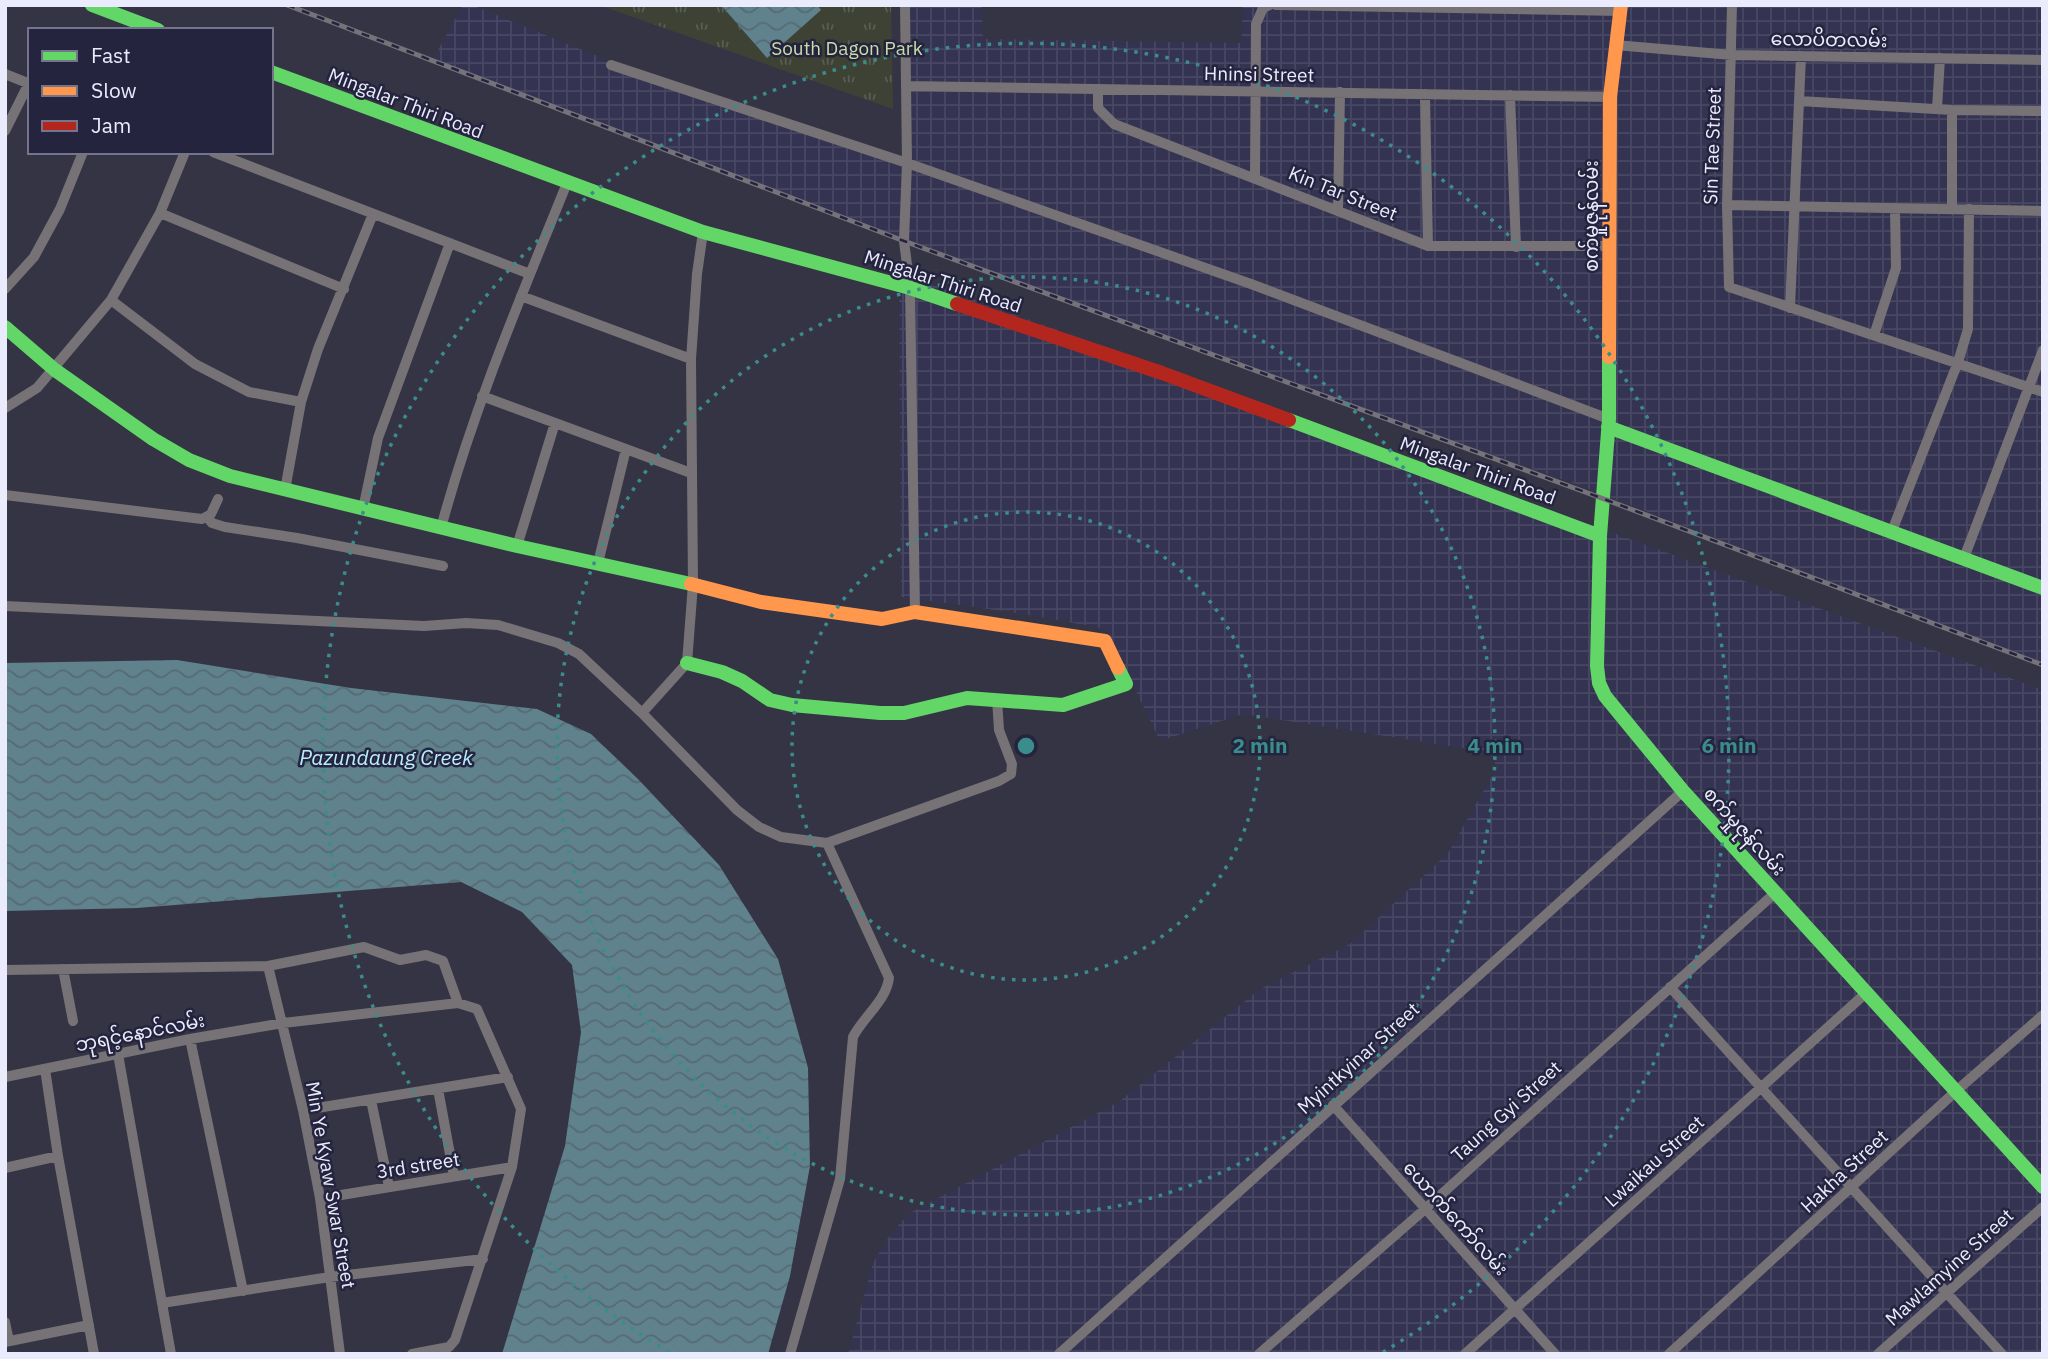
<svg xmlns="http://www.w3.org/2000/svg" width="2048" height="1359" viewBox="0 0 2048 1359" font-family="'IBM Plex Sans','Noto Sans Myanmar',sans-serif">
<defs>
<pattern id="industrial-grid" width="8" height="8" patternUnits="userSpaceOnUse" patternTransform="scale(1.75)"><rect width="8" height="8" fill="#343352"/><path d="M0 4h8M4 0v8" fill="none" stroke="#484763"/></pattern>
<pattern id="park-tufts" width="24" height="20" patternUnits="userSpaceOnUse" patternTransform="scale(1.75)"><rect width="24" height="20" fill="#3d4235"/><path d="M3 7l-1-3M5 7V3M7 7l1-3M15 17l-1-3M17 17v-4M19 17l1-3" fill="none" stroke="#595d53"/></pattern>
<pattern id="water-waves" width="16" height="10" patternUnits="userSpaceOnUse" patternTransform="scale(1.75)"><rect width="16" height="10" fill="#60828d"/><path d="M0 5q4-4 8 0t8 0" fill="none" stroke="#566a73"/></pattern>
</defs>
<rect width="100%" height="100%" fill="#353444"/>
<path fill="url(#industrial-grid)" d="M463,5H472L666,84L907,162L901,85V5H982L983,39L1241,43L1243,5H2043V665L1581,486L1322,395L1013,281L432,61Z
M899,272L2043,690V1354H848L873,1263L892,1232L910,1213L1120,1101L1260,989L1350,944L1448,853L1497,767L1489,752L1243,714L1160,741L1106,629L1018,613L901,597Z"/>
<path fill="url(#park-tufts)" d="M599,5H891L893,109Z"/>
<path fill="url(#water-waves)" d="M721,5H817L821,10L767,58Z
M177,660L351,688L537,709L591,734L638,779L719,865L778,959L808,1068L810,1166L790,1276L768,1354H502L565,1146L581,1032L572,965L522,912L461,882L137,908L5,911V663Z"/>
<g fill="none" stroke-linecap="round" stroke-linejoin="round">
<path stroke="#777275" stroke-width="10" d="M905,5L907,163L904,241L910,288L915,612
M1276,5L1621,11
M1732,5L1727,205L1729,287L2043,392
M1615,45L1732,55L2043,60
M611,65L907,163L1251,284L1609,419
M5,74L30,84
M907,86L1610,97
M1098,89V108L1114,124L1428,246H1610
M1425,94L1428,246
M1510,95L1516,247
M1799,101L1952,110L2043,111
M1937,109L1940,58
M5,131L29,83
M213,152L530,274
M1255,177L1256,24L1263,8L1270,5
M1727,205L2043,211
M1952,209V110
M1338,210L1340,92
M160,213L344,289
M5,289L34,257L60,209L83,152
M521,296L691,359
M111,300L195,364L249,392L301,402
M1790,308L1801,56
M1874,335L1896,268L1895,208
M482,396L691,473
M5,408L37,388L111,300L160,213L185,152
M285,490L301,402L318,349L373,214
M5,495L202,519L211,514L218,499
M363,509L378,438L450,243
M207,517L212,523L225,527L297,538L443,566
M441,528C473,409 521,297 567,183
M1892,531L1958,362L1968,329L1969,209
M517,546L555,423
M1964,558L2043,350
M598,563L626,449
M5,606L424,626L466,623L498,625L558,643L579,654L642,713L737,810L759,827L781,837L827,843L999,781L1011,774L1012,764L999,730L997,699
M642,713L687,663L693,584L691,359L697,274L703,232
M268,966L303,1110L320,1198L340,1354
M63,969L73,1021
M5,970L268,966L364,947L400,960L426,955L443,961L458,1003
M1670,987L2002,1354
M190,1039L243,1291
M118,1054L171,1354
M45,1069L58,1156L94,1354
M5,1077L190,1039L283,1023L458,1003L477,1009L521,1109L512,1167L455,1340L449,1347L412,1354
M438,1089L454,1176
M371,1100L389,1187
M1333,1105L1555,1354
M317,1108L508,1077
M5,1168L58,1156
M329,1197L512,1167
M162,1303L330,1277L483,1259
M5,1322L9,1341
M5,1342L89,1325
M790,1354L840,1179L853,1037C864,1016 886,1001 889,978L827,843
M1059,1354L1683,791
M1259,1354L1424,1210L1775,893
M1465,1354L1866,993
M1669,1354L1955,1092L2043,1015
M1878,1354L2043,1207"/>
<path stroke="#63d668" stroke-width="14" d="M92,5L158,30
M271,72L703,232L910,288L957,304
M5,327L55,370L153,439L189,460L230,476L517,546L691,584
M1609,357V419L1600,536L1597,666L1599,683L1605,696L1683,791L2043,1187
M1289,420L1600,536
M1608,427L2043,588
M687,663L722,672L742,681L770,700L792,705L880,713H904L967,698L1063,705L1126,684L1118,668"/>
<path stroke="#ff974d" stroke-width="14" d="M1609,357L1610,97L1621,5
M691,584L761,602L882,619L915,612L1105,641L1118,668"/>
<path stroke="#b3261e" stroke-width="14" d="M957,304L1162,373L1289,420"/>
<g stroke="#76727a" stroke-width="5">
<path id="rail" d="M287,5L904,241L1604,499L2043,665"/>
</g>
<use href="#rail" stroke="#25243f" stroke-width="2.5" stroke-dasharray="8" stroke-linecap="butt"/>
</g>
<g fill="none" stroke="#3b8d8b" stroke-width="3.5" stroke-dasharray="3.5 7">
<circle cx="1026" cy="746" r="234"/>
<circle cx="1026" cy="746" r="469"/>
<path d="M669 1352A703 703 0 1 1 1383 1352"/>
</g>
<g text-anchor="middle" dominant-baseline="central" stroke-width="5" stroke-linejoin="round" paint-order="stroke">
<g font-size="19" fill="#eaebfd" stroke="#25243f">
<text transform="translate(1829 39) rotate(1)">လောပိတလမ်း</text>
<text transform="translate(1259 74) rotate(1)">Hninsi Street</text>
<text transform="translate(406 103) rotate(21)">Mingalar Thiri Road</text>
<text transform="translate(1712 146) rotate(-88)">Sin Tae Street</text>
<text transform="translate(1343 193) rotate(22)">Kin Tar Street</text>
<text transform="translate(1591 216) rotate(-90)">စက်မှုဇုန်လမ်း</text>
<text transform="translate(943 281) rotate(18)">Mingalar Thiri Road</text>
<text transform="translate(1478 470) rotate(20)">Mingalar Thiri Road</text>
<text transform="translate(1745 831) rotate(48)">စက်မှုဇုန်လမ်း</text>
<text transform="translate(140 1032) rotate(-11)">ဘုရင့်နောင်လမ်း</text>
<text transform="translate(1358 1058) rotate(-42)">Myintkyinar Street</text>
<text transform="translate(1506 1111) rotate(-42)">Taung Gyi Street</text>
<text transform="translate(1654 1161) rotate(-42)">Lwaikau Street</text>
<text transform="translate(418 1165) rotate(-9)">3rd street</text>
<text transform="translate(1844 1171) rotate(-43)">Hakha Street</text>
<text transform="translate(331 1185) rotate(80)">Min Ye Kyaw Swar Street</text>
<text transform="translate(1456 1218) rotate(48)">ယောက်ကော်လမ်း</text>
<text transform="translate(1949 1267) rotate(-42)">Mawlamyine Street</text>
</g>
<g font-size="19" fill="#c9dda7" stroke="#25243f">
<text x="847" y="48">South Dagon Park</text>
</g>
<g font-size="21" font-style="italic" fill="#b7eefd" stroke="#25243f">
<text x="386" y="757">Pazundaung Creek</text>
</g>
</g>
<circle cx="1026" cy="746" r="10" fill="#3b8d8b" stroke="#25243f" stroke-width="3.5"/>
<g font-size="21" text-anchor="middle" font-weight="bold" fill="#3b8d8b" stroke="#25243f" stroke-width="5" stroke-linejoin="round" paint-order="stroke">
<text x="1260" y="753">2 min</text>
<text x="1495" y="753">4 min</text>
<text x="1729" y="753">6 min</text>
</g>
<rect width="2048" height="1359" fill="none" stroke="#eaebfd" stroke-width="14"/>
<rect x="28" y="28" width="245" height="126" fill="#25243f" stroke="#74748b" stroke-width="2"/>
<rect x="42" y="51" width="35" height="10" fill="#63d668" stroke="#74748b" stroke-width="2"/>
<text x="91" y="63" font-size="21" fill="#eaebfd">Fast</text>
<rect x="42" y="86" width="35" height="10" fill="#ff974d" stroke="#74748b" stroke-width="2"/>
<text x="91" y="98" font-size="21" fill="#eaebfd">Slow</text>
<rect x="42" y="121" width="35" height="10" fill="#b3261e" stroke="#74748b" stroke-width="2"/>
<text x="91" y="133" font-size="21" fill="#eaebfd">Jam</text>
</svg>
